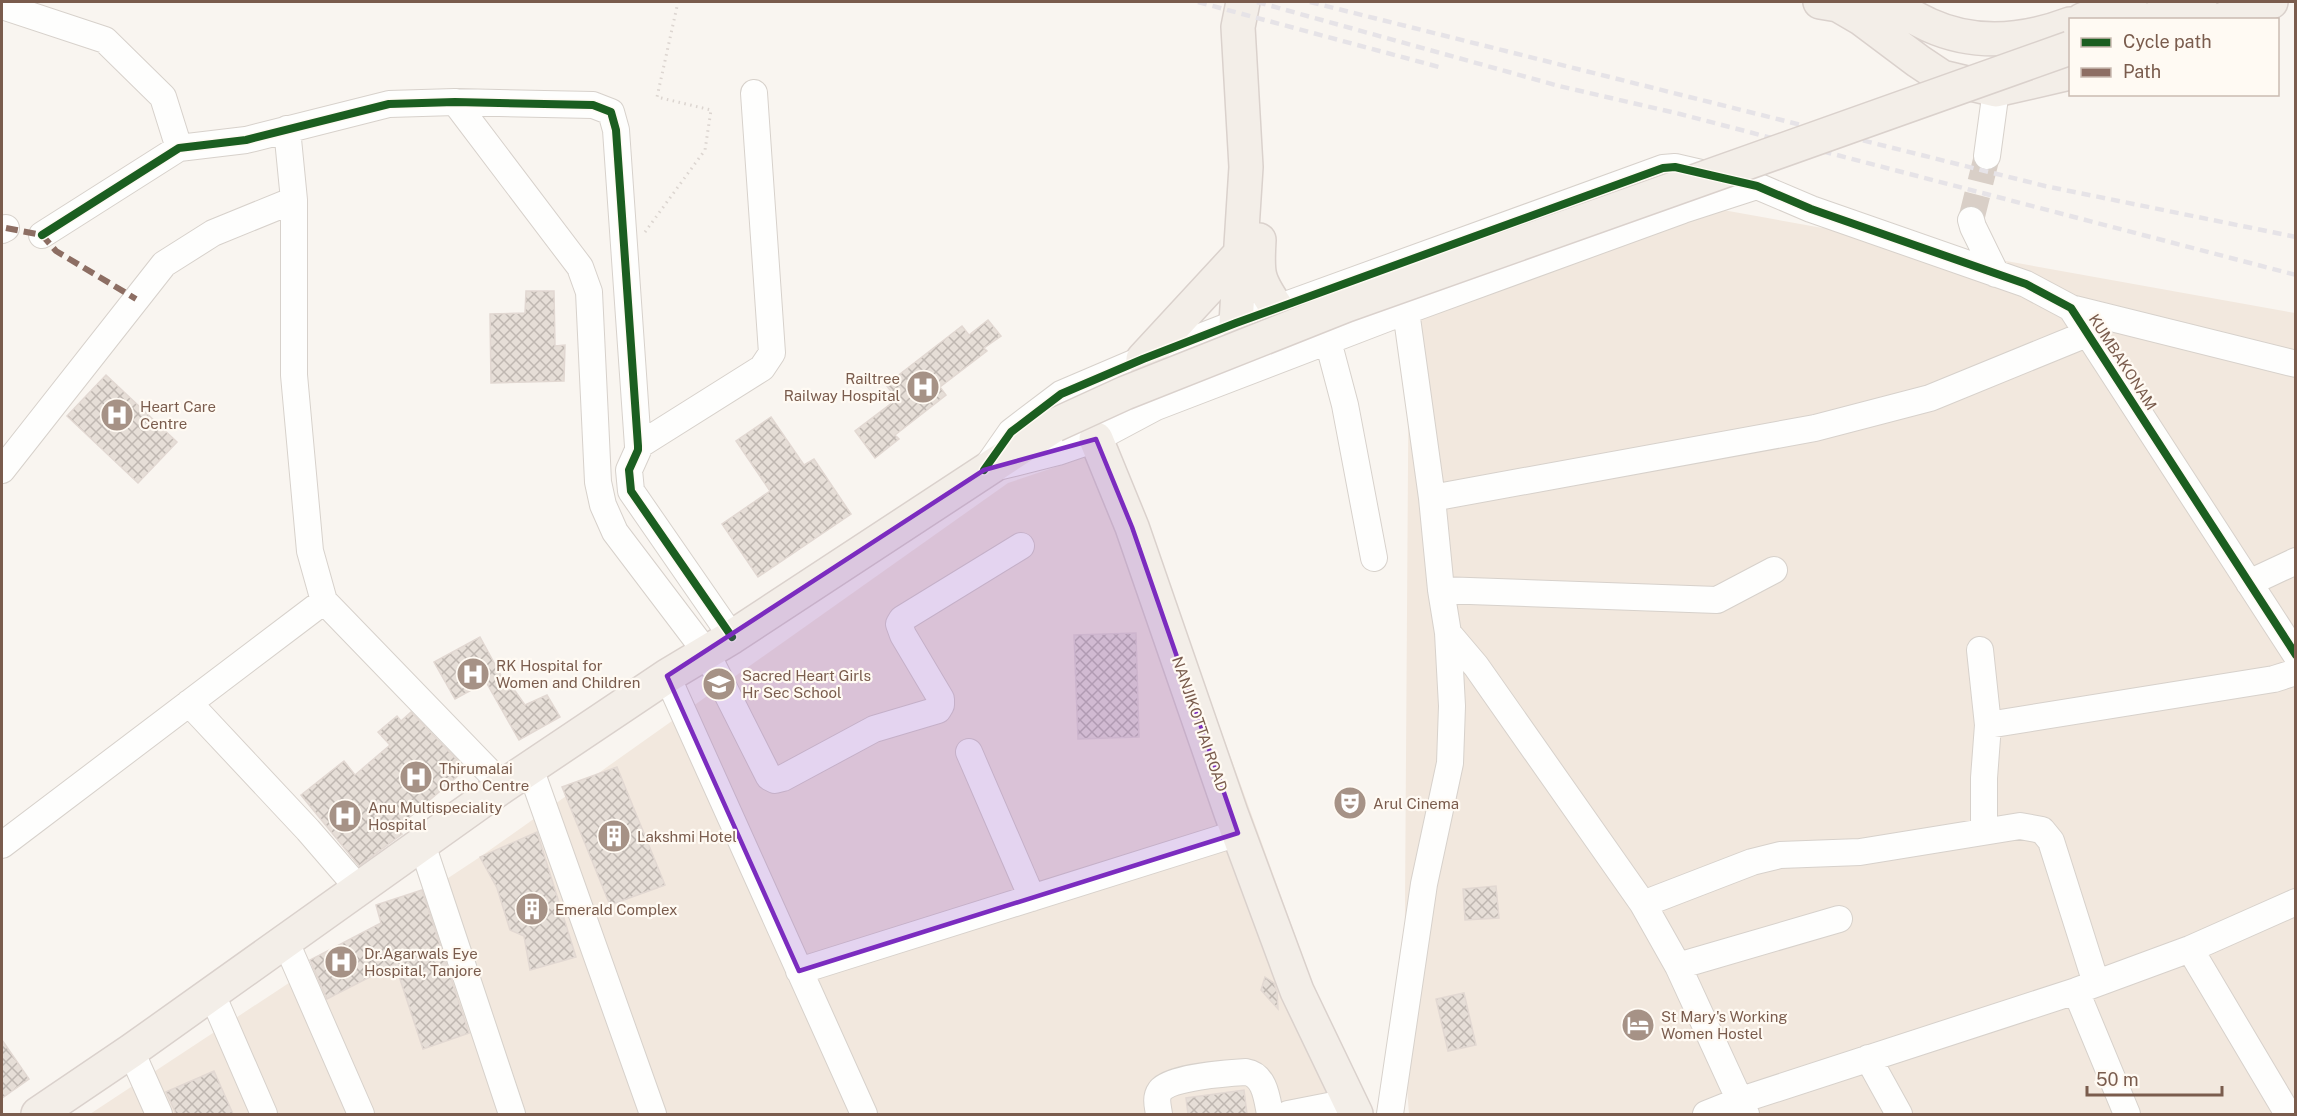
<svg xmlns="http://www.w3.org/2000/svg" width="2297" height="1116" viewBox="0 0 2297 1116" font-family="'Public Sans',sans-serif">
<defs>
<pattern id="building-cross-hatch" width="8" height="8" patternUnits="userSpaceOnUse" patternTransform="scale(1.5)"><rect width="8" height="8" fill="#e6ded7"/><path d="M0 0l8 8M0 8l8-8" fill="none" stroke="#bfb7b1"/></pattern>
</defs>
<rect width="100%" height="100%" fill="#f9f5f0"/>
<path fill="#f2e8de" d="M1723,210L2295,313V1114H1409L1404,1051L1409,318Z
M1118,446L1360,1114H90L480,857L1008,483Z"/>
<path fill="url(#building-cross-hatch)" stroke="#e2d8d2" stroke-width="1.5" d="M526,291H554L555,346L565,345L564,381L491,383L490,314L525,313Z
M988,320L1001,336L984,348L987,351L940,387L946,395L895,435L899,439L875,458L855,431L897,399L886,385L962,326L969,335Z
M106,375L177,442L138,483L67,416Z
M771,417L804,465L814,459L851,514L758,577L722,524L770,491L736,441Z
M1136,633L1139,737L1078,739L1074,635Z
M480,637L509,690L513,688L525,705L547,695L560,717L519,740L486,682L455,699L434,662Z
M411,712L466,769L397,828L402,834L359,866L301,795L344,761L355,775L390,745L378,732L397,716L401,721Z
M617,767L665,885L610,905L562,787Z
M537,832L576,957L530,970L524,936L510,930L497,888L480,857Z
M1496,886L1499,918L1465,920L1463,889Z
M422,890L469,1033L423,1049L395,964L327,999L310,960L381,923L376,905Z
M1265,977L1274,983L1277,992L1278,1009L1261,990Z
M1464,993L1476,1045L1448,1051L1436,999Z
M2,1040L29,1079L2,1098Z
M214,1071L233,1114H176L166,1092Z
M1244,1090L1247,1114H1188L1186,1098Z"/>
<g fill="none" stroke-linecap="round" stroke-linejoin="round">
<path stroke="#d9cfc7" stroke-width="26" stroke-dasharray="26 13" stroke-linecap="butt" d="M1971,220L1987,156"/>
<g stroke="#d7d1cb" stroke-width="28">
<path id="minor" d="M2,6L105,40L163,97L179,148
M455,102L580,267L589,292L598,482L603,505L615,532L706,652L769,777L775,780L783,778L874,729L938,710L941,705V699L903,635L899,624L902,619L1021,546
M287,129L294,200V375L310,551L324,601L503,786
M1987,156L1996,90
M1971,220L1973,227L1996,274
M2,230L6,228
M42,235L179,148L246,140L389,104L455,102L593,105L611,112L616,130L638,446V450L629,470L631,491L732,637
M2071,308L2296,364
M1328,341L1345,405L1374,558
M638,446L762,368L772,353L754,93
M988,465L1011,432L1061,394L1143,359L1236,323L1663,168L1675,167L1757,186L1811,209L2026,284L2071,308L2296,655
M1002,466L1058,452L1096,439L1156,407L1406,311L1683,210L1757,186
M2,470L164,264L213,233L294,200
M1432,498L1815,428L1930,398L2089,333
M2249,583L2296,561
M1441,590L1717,600L1774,570
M1448,633L1476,666L1643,904L1678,966L1746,1114
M1980,650L1988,725L1984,778V831
M667,676L864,1114
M189,703L308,830L359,889
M1988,725L2274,679L2296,672
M969,752L1032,898
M530,768L653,1114
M422,844L512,1114
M2,845L324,601
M1643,904L1752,862L1780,855L1860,852L2020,826L2042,830L2051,841L2096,983
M285,940L361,1114
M2190,949L2288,1114
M1678,966L1839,919
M799,971L1238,833
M2076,991L2127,1114
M211,992L264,1114
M131,1051L159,1114
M1868,1058L1899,1114
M1159,1114C1158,1107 1155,1098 1160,1091C1168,1077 1229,1073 1246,1072C1265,1075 1267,1099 1270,1114
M1288,1114L1349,1102
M1390,1114L1424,884L1450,763L1452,706L1448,633L1441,590L1432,498L1406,311L1391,271
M1706,1114L1741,1100L2076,991L2190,949L2296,902"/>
</g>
<g stroke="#dad1cc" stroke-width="36">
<path id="major" d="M1820,2L1838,5L1862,19L1918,61L1942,77L1996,90L2070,73
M1884,2C1899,9 1914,18 1929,25C1975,46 2025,41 2070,24
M2082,20L2130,2
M2150,20L2200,2
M2221,20L2271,2
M1259,240C1257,274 1257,279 1277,308
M1236,323L1246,167L1238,27L1243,2
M1143,359L1240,254
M1096,439L1132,527L1231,813L1297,991L1356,1114
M38,1114L131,1051L503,786L667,676L732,637L1055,425"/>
</g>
<path stroke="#dcd5d0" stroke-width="3" stroke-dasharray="1.5 4.5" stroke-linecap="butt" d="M645,232L705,150L711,110L657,97L678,2"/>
<use href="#minor" stroke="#fefefd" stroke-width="26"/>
<use href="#major" stroke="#f3eee8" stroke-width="33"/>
<path stroke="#e6e3e7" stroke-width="4.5" stroke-dasharray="9 6" stroke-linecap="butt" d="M1198,2L1439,67
M1257,2L1559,86L1680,114L2296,275
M1310,2L2045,186L2296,237"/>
<g stroke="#dad1cc" stroke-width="36" stroke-linecap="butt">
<path id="major-bridge" d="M1055,425L1125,393L1347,305L2070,48"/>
</g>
<use href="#major-bridge" stroke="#f3eee8" stroke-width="33"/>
<path stroke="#8d6e63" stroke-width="6" stroke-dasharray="12 6" stroke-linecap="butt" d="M6,228L42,235L56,251L136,299"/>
<g stroke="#fffaf3" stroke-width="11">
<path id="cycleway" d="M42,235L179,148L246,140L389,104L455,102L593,105L611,112L616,130L638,446V450L629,470L631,491L732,637
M984,470L1011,432L1061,394L1143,359L1236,323L1663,168L1675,167L1757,186L1811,209L2026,284L2071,308L2296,655"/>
</g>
<use href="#cycleway" stroke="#1b5e20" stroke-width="8"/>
</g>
<path fill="#7b2cbf" fill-opacity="0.2" stroke="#7b2cbf" stroke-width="4.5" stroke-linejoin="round" d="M1096,439L1132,527L1238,833L799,971L667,676L984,470Z"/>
<defs>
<g id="hospital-disc" transform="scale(1.725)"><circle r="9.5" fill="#a69286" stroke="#fffaf3"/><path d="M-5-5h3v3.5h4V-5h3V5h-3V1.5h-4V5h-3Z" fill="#fff"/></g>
<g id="school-disc" transform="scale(1.725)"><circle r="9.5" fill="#a69286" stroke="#fffaf3"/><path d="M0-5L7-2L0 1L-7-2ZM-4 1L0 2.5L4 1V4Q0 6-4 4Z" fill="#fff"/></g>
<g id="theatre-disc" transform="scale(1.725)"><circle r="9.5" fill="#a69286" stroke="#fffaf3"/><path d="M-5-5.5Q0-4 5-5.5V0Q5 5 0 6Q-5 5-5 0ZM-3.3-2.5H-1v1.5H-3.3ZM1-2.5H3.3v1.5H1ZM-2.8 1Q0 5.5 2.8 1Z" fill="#fff"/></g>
<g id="building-disc" transform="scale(1.725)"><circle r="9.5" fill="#a69286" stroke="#fffaf3"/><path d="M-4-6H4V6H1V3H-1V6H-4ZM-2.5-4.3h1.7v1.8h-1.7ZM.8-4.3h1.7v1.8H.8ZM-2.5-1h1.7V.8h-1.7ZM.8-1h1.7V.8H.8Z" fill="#fff"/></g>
<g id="hotel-disc" transform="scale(1.725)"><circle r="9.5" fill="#a69286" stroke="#fffaf3"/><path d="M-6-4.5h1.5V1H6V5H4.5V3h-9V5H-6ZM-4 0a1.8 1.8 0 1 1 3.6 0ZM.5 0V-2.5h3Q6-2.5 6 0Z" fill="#fff"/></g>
</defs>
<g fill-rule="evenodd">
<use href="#hospital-disc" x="923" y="387"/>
<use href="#hospital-disc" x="117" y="415"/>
<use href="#hospital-disc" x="473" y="674"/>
<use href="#school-disc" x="719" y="684"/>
<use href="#hospital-disc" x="416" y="777"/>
<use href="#theatre-disc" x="1350" y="803"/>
<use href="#hospital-disc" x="345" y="816"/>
<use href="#building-disc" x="614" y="836"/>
<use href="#building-disc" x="532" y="909"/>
<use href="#hospital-disc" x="341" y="962"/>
<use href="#hotel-disc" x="1638" y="1025"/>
</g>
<g text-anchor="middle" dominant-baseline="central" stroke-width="4.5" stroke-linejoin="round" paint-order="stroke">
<g font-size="15" fill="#7a5c4d" stroke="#fffaf3">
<text transform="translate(2123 362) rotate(57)">KUMBAKONAM</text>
<text transform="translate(1200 724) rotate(71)">NANJIKOTTAI ROAD</text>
</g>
<g font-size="15" fill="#7a5c4d" stroke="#fffaf3" text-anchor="start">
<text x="900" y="378" text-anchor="end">Railtree<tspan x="900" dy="17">Railway Hospital</tspan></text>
<text x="140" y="406">Heart Care<tspan x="140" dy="17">Centre</tspan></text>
<text x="496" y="665">RK Hospital for<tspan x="496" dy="17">Women and Children</tspan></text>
<text x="742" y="675">Sacred Heart Girls<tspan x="742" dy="17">Hr Sec School</tspan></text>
<text x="439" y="768">Thirumalai<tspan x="439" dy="17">Ortho Centre</tspan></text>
<text x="1373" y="803">Arul Cinema</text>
<text x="368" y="807">Anu Multispeciality<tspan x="368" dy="17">Hospital</tspan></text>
<text x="637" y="836">Lakshmi Hotel</text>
<text x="555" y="909">Emerald Complex</text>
<text x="364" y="953">Dr.Agarwals Eye<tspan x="364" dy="17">Hospital, Tanjore</tspan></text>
<text x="1661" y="1016">St Mary's Working<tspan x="1661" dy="17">Women Hostel</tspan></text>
</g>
</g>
<rect width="2297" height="1116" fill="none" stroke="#7a5c4d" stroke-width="6"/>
<rect x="2069" y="18" width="210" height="78" fill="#fffaf3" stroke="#cabbb1" stroke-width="1.5"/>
<rect x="2081" y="38" width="30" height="9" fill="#1b5e20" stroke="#cabbb1" stroke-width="1.5"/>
<text x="2123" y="48" font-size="18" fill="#7a5c4d">Cycle path</text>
<rect x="2081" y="68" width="30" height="9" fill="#8d6e63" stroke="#cabbb1" stroke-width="1.5"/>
<text x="2123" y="78" font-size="18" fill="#7a5c4d">Path</text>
<path d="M2087 1086v9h135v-9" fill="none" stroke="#7a5c4d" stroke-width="3"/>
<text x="2096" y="1086" font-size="18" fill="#7a5c4d" stroke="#fffaf3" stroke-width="4.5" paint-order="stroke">50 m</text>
</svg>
